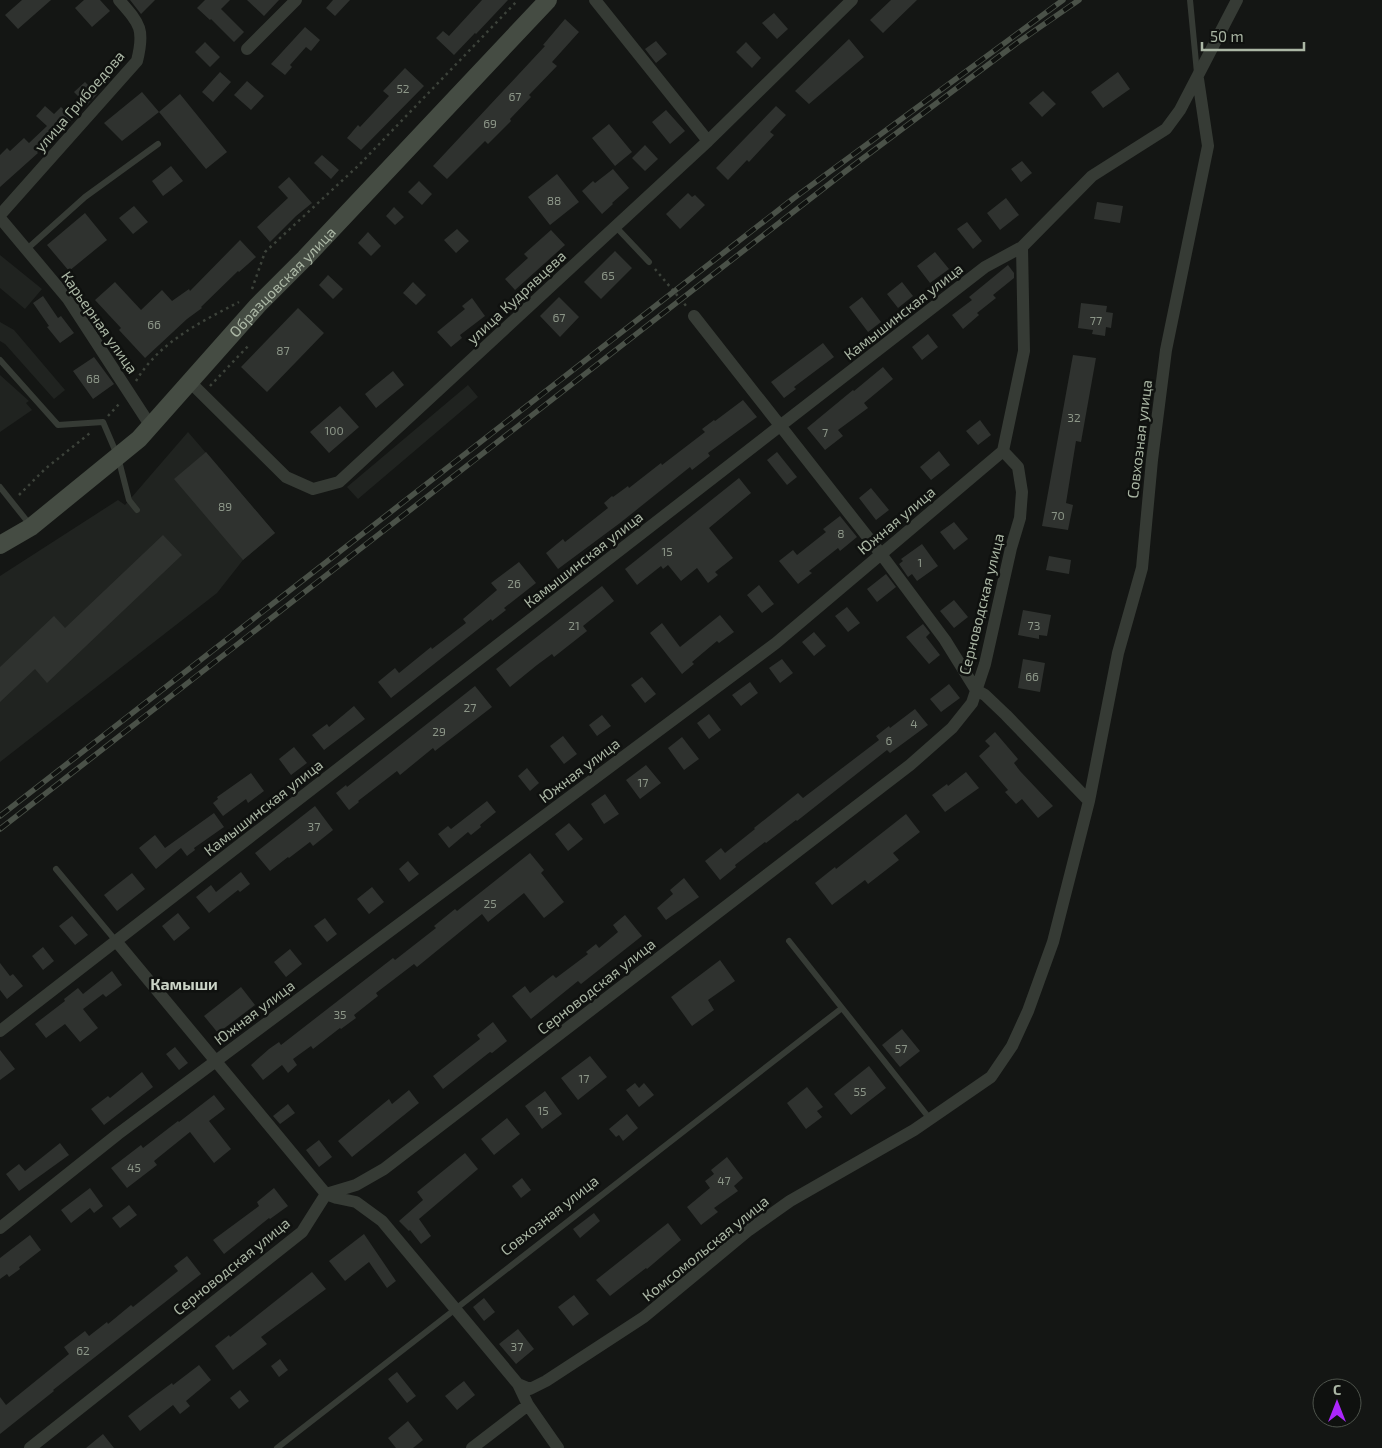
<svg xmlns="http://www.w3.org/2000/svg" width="1382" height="1448" viewBox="0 0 1382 1448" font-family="'Exo 2',sans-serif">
<rect width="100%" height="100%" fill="#141614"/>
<path fill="#202320" d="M0,255L42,289L25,309L0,288Z
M0,322L14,330L65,390L54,399L5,344L0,341Z
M0,375L29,401L26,403L32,410L0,432Z
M468,385L478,397L358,499L347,487Z
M188,432L275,533L243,560L217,593L0,762V576L118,500L125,505Z"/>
<path fill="#2f322f" d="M22,0H51L18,29L5,15Z
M84,0H100L110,11L92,27L75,8Z
M130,0H155L141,14Z
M205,0H230L221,9L244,32L234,42L211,19L210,20L197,8Z
M247,0H279L264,16Z
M333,0H350L335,16L326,8Z
M482,0H508L476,34L475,33L454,55L436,38L443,31L449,36Z
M891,0H917L883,33L870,20Z
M774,13L788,29L777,39L762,23Z
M565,19L579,32L552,62L557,66L529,95L531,97L510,119L511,121L488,144L485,141L447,179L433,166L545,46L543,45Z
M305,27L320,40L311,51L306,47L290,65L292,67L285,75L271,64Z
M849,39L864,57L809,104L795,91Z
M656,41L667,54L656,63L645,49Z
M205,42L220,57L210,67L195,52Z
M746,42L761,58L752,68L736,52Z
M405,68L424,86L361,150L347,138L358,125L360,127L389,96L383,91Z
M220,72L231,82L213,102L202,92Z
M1118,72L1130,89L1103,108L1091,92Z
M247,81L264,96L251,110L234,95Z
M85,82L97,94L87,105L74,92Z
M1043,91L1056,104L1042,117L1029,103Z
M142,92L159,112L122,141L104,123Z
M180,94L227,152L206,169L159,112Z
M45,106L54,114L61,107L73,118L57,135L37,152L38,153L0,187V155L7,148L10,151L24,138L29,143L47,126L36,116Z
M776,106L786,115L770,132L774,135L749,162L747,160L728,180L716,168Z
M666,110L685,131L670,144L652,122Z
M609,124L632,152L615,166L592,138Z
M645,145L658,159L645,171L632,158Z
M322,155L339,170L331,179L314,163Z
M1022,161L1032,173L1021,182L1011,169Z
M171,166L183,181L163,196L152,181Z
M613,169L629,188L612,203L613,204L602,214L582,191L593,181L595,183Z
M557,174L579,202L550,225L528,197Z
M289,177L312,203L296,216L270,242L257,227L288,198L278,187Z
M419,181L432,194L422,205L408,192Z
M688,193L692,197L695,195L705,205L680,229L666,214Z
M1006,198L1019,215L1000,230L987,213Z
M1097,202L1123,206L1120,223L1094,219Z
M134,206L148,222L133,234L119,218Z
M394,207L404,217L395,225L386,216Z
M85,213L107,240L69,271L47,245Z
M967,222L982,241L973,249L957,229Z
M457,229L469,241L456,253L444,240Z
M551,230L565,245L515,290L505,279L528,258L524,254Z
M368,232L381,246L371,256L358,243Z
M240,240L256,257L239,272L238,271L201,307L202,308L187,319L145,358L119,330L121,328L95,300L115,282L141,310L162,290L172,301L189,289L190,291Z
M615,251L632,268L601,299L584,282Z
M935,252L949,269L930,283L917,266Z
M1008,265L1014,273V278L993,295L996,298L977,313L979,315L963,329L952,315L972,300L969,297Z
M328,275L343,289L333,299L319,285Z
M413,282L426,295L416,305L403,293Z
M902,282L913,296L898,308L887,294Z
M43,296L58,318L61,316L74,333L60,343L47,327L49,326L33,303Z
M559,297L579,317L560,337L540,316Z
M862,297L881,322L868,332L849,307Z
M472,298L485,316L460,335L462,338L451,347L437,332L465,309L462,306Z
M1081,303L1107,306L1106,312L1113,313L1111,328L1106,327L1105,336L1092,334L1093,330L1078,328Z
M298,308L324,333L267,392L241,367Z
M928,334L938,347L922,360L912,347Z
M823,343L834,357L794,387L796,389L784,398L771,382Z
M1073,355L1096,358L1081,442L1076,441L1066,503L1073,505L1068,530L1042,526Z
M94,357L114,384L93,399L73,371Z
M883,367L893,379L864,403L868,408L838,430L843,436L825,450L807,428L853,390L854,391Z
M393,371L404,385L376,408L365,394Z
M743,400L757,417L708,453L710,456L692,470L690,467L620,523L558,569L546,553L563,539L565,542L608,508L604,503L612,496L613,497L628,486L629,488L661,463L662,465L705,432L702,429L714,420L715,421Z
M340,406L359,427L329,453L310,432Z
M980,420L991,435L978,445L966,431Z
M939,451L950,465L931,480L920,467Z
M206,452L275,533L243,560L174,479Z
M777,452L797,477L787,485L767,460Z
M739,478L751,493L709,528L733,558L715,572L718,575L708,583L697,568L681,581L668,565L663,569L661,566L637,585L625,569Z
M871,488L889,510L876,520L859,498Z
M840,516L857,537L840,551L838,548L809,571L812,573L798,584L779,561L793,550L797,555L826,532L823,529Z
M954,522L968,539L954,550L940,532Z
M163,535L182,555L47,683L35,669L0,702V667L54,616L65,628Z
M922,544L938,566L917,581L912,574L908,577L899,564L903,561L901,559Z
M1049,556L1071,560L1069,574L1046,570Z
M519,562L536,583L504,608L506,610L492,621L491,619L391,698L378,682L395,668L399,673L431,647L432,649L466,623L463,619L497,590L491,583Z
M886,574L896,587L877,602L867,589Z
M759,585L774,604L762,613L747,595Z
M602,586L614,601L583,626L587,631L554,657L552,654L537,665L510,687L496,669Z
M954,600L968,617L954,628L940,611Z
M847,607L860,623L848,632L835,616Z
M1023,610L1051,615L1047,636L1039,635V639L1018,635Z
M720,615L734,632L719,643L717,641L692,662L694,664L682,674L650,633L662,623L680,647Z
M923,624L930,633L926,637L940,655L929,664L906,637Z
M814,632L826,646L814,656L802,642Z
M782,659L793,673L780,683L769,668Z
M1023,659L1045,663L1040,692L1018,688Z
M642,677L656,694L645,703L631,685Z
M750,682L758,693L741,706L732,695Z
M949,684L960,698L941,712L930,699Z
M475,686L492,707L435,751L433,748L400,775L397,771L358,801L359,802L349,810L336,793L346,785L347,787Z
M354,706L365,719L324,750L312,735L327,724L329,727Z
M915,709L928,725L890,753L887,750L797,821L796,820L766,843L765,842L735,865L736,867L720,880L705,861L721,848L725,853L755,829L754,828L798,793L803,798L879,740L876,736L889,726L890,728Z
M709,714L721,730L709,739L697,723Z
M602,715L611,726L597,736L589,725Z
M995,732L1018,759L1014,763L1020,771L1053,806L1038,818L1022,799L1016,804L1005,792L1008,790L979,756L990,746L985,741Z
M563,736L577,754L564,764L550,746Z
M682,737L699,759L684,770L668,748Z
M294,747L307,763L291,775L279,759Z
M646,765L661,783L640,799L626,780Z
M527,768L539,783L530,791L518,776Z
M966,772L979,788L945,812L932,795L947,784L948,786Z
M251,773L264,791L248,803L246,799L223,816L213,803L218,799L217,797Z
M605,794L619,814L604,824L591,804Z
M487,801L496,812L480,825L481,827L471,835L468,832L449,848L438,834L448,826L451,829Z
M315,806L333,830L313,846L310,842L289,858L288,857L270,871L255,853Z
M214,813L224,827L194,848L195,850L187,856L181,848L156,869L139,848L155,835L165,848Z
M906,814L920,832L893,853L899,860L868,884L865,880L832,905L815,883L835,867L836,869Z
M569,823L583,839L568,851L555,834Z
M530,853L544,870L541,873L564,902L544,918L524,893L488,922L482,914L417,967L414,964L376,993L378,996L354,1015L356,1018L341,1029L340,1028L313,1049L311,1046L293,1059L297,1065L288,1073L282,1065L263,1080L251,1065L269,1049L279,1042L281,1045L393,958L395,960L436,928L434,926L455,909L457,911Z
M408,861L419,874L409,882L399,869Z
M241,872L250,884L240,892L238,890L209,913L196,897L211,885L216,892Z
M132,873L145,889L117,911L104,895Z
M684,878L699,897L666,920L657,908L673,894L670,890Z
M372,887L384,902L369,914L357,899Z
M178,913L190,928L174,941L162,926Z
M625,915L642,936L581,984L578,981L531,1019L512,996L525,986L530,993L553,975L556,978L588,954L586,952L596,944L599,948L618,932L613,925Z
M72,916L88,935L75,945L59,926Z
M325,918L337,934L327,942L314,926Z
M43,947L54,961L43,970L32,956Z
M290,949L302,964L286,977L274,962Z
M720,960L735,981L708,1000L714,1010L692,1026L671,997Z
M0,963L10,976L13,974L23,986L7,999L0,990Z
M112,971L122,985L106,997L103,994L83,1009L98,1028L80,1042L65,1024L46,1038L35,1024L65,1001L64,999L78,988L83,994Z
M241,987L255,1005L218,1033L204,1016Z
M493,1022L507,1041L492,1053L490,1052L443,1089L433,1076L480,1039L477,1035Z
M902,1029L920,1051L900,1067L882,1045Z
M175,1047L188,1063L179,1070L166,1054Z
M0,1050L15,1069L0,1080Z
M590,1056L607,1077L578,1100L561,1078Z
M869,1066L886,1088L851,1115L834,1094Z
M142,1072L153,1087L104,1125L91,1109L108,1096L110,1098Z
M635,1083L639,1088L644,1083L654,1095L639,1107L626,1090Z
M807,1087L823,1107L817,1111L822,1117L806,1129L787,1103Z
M409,1090L419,1103L352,1157L338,1141L389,1099L392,1104Z
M545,1091L562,1114L542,1129L525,1106Z
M214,1095L225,1109L209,1121L231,1149L214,1163L190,1132L154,1161L157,1165L127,1188L111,1168L141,1145L143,1148L178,1121L179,1122Z
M288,1104L295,1113L280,1124L273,1116Z
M627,1114L638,1128L623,1141L619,1135L616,1137L609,1129Z
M507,1118L520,1134L494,1155L481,1139Z
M319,1140L332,1157L319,1167L306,1150Z
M60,1143L69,1155L19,1191L6,1174L19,1164L25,1171Z
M465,1153L478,1169L419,1219L431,1236L421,1244L410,1230L409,1231L399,1221L423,1200L417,1192Z
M727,1157L743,1178L734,1186L738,1191L714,1208L718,1212L701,1225L687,1207L710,1188L705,1181L714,1174L711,1170Z
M522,1178L531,1190L521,1198L512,1186Z
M90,1188L103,1206L94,1213L90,1208L71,1223L61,1210Z
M274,1188L288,1206L270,1219L269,1218L224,1254L213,1240L259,1206L257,1202Z
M129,1205L137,1215L120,1228L112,1218Z
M594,1213L600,1221L580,1238L573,1229Z
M668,1223L681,1240L647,1269L646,1268L610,1296L596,1280Z
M364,1234L396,1281L387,1288L369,1262L345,1281L329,1261Z
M30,1235L41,1250L19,1267L20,1269L9,1277L7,1274L0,1279V1258Z
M187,1256L201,1274L53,1390L54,1391L0,1434V1397L6,1405L69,1354L64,1347L85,1331L89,1336L107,1322L108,1324L131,1305L133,1307L178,1271L174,1266Z
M312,1272L326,1289L261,1337L267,1344L233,1370L215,1346L229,1335L230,1337Z
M574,1295L589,1314L573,1326L558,1307Z
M484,1298L495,1312L484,1321L473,1307Z
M518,1329L534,1349L516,1364L499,1344Z
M280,1359L288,1370L279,1377L271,1366Z
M199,1365L211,1380L186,1401L190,1406L180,1414L173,1405L140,1431L128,1416L153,1397L172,1383L173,1385Z
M397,1372L416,1396L407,1403L388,1379Z
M464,1381L475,1395L457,1410L445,1396Z
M240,1390L249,1401L239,1409L230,1398Z
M408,1421L423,1440L413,1448H396L388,1438Z
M103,1434L114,1448H86Z"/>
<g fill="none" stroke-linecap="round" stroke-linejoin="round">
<path stroke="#3d433b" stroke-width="2.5" stroke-dasharray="2.5 4" stroke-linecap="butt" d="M655,269L687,307
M252,289L265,252L359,165L518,0
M136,381C159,342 201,322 239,302
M210,386L250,344
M108,416L120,403
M19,495L45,469L90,433"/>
<path stroke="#363b35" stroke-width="6" d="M1190,0L1197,73
M616,227L649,262
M27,249L85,197L158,144
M0,360L58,425L103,422L118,457L129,500L137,510
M0,487L31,526
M56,869L116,941
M789,941L930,1119
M277,1448L842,1008"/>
<path stroke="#363b35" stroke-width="12" d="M595,0L708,141
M247,49L296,0
M0,215L137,61C145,29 140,24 119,0
M0,218L68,299L150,425
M694,316L881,554L945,640L976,690L985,695L1006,715L1089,801
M190,382L286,477L313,489L339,482L708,141L852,0
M116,941L326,1194L337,1198L356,1202L382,1221L518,1384L528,1405L558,1448
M0,1031L985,267L1022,247L1092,176L1166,129L1180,110L1237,0
M0,1228L118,1134L776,643L1003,451L1024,351L1022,247
M518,1384L530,1389L546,1381L644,1317L749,1230L790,1201L914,1130L991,1077L1012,1046L1028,1011L1053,942L1089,801L1118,653L1142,568L1152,460L1166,350L1208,146L1198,79
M30,1448L302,1232L326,1194L356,1185L384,1169L910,765L952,728L972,703L985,664L1011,548L1020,518L1022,492L1018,467L1003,451
M472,1448L528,1405"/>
<path stroke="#454c43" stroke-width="18" id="s1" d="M0,545L31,527L139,439L258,305L305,258L548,0"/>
<g stroke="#4a5148" stroke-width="5.5">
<path id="rail" d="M0,816L794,198L1063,0
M0,829L846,171L1017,43L1079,0"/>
</g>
<use href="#rail" stroke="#0f110f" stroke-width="4" stroke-dasharray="11" stroke-linecap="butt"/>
</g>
<g text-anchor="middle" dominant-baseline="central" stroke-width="5" stroke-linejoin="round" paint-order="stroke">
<g font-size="12" fill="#8c9688">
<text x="403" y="88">52</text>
<text x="515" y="96">67</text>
<text x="490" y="123">69</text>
<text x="554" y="200">88</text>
<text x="608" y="275">65</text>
<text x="559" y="317">67</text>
<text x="1096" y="320">77</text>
<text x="154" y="324">66</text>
<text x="283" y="350">87</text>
<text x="93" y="378">68</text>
<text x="1074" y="417">32</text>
<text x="334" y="430">100</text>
<text x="825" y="432">7</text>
<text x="225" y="506">89</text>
<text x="1058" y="515">70</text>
<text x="841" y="533">8</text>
<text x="667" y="551">15</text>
<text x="920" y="562">1</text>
<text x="514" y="583">26</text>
<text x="574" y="625">21</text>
<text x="1034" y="625">73</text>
<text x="1032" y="676">66</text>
<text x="470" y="707">27</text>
<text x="914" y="723">4</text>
<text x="439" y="731">29</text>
<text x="889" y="740">6</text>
<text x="643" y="782">17</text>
<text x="314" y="826">37</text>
<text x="490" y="903">25</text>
<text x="340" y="1014">35</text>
<text x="901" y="1048">57</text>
<text x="584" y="1078">17</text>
<text x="860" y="1091">55</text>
<text x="543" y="1110">15</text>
<text x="134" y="1167">45</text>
<text x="724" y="1180">47</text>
<text x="517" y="1346">37</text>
<text x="83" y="1350">62</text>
</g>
<g font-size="15" fill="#abb7a5" stroke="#0f110f">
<text transform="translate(79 101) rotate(-49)">улица Грибоедова</text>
<text stroke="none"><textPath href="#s1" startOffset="388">Образцовская улица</textPath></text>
<text transform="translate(516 297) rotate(-43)">улица Кудрявцева</text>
<text transform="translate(903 311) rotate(-38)">Камышинская улица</text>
<text transform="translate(100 322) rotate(55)">Карьерная улица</text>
<text transform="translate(1139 439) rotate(-83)">Совхозная улица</text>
<text transform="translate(896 520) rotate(-40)">Южная улица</text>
<text transform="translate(583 559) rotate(-38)">Камышинская улица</text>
<text transform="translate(981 604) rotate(-76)">Серноводская улица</text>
<text transform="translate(579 770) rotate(-37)">Южная улица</text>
<text transform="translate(263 807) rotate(-38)">Камышинская улица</text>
<text transform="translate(596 986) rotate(-38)">Серноводская улица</text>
<text transform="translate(254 1012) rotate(-37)">Южная улица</text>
<text transform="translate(549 1215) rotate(-38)">Совхозная улица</text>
<text transform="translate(705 1248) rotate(-39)">Комсомольская улица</text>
<text transform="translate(231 1266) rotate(-39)">Серноводская улица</text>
</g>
<g font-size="16" font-weight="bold" fill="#cad3c6" stroke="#0f110f">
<text x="184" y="983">Камыши</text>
</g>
</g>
<g transform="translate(1337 1403)"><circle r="24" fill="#0f110f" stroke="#4d534b"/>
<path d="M0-4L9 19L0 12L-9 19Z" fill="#ac26fc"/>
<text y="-8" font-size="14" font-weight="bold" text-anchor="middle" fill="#abb7a5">С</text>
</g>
<path d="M1202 42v8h102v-8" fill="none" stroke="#abb7a5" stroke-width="2.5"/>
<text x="1210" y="42" font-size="15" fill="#abb7a5" stroke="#0f110f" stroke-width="4" paint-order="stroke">50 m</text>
</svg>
